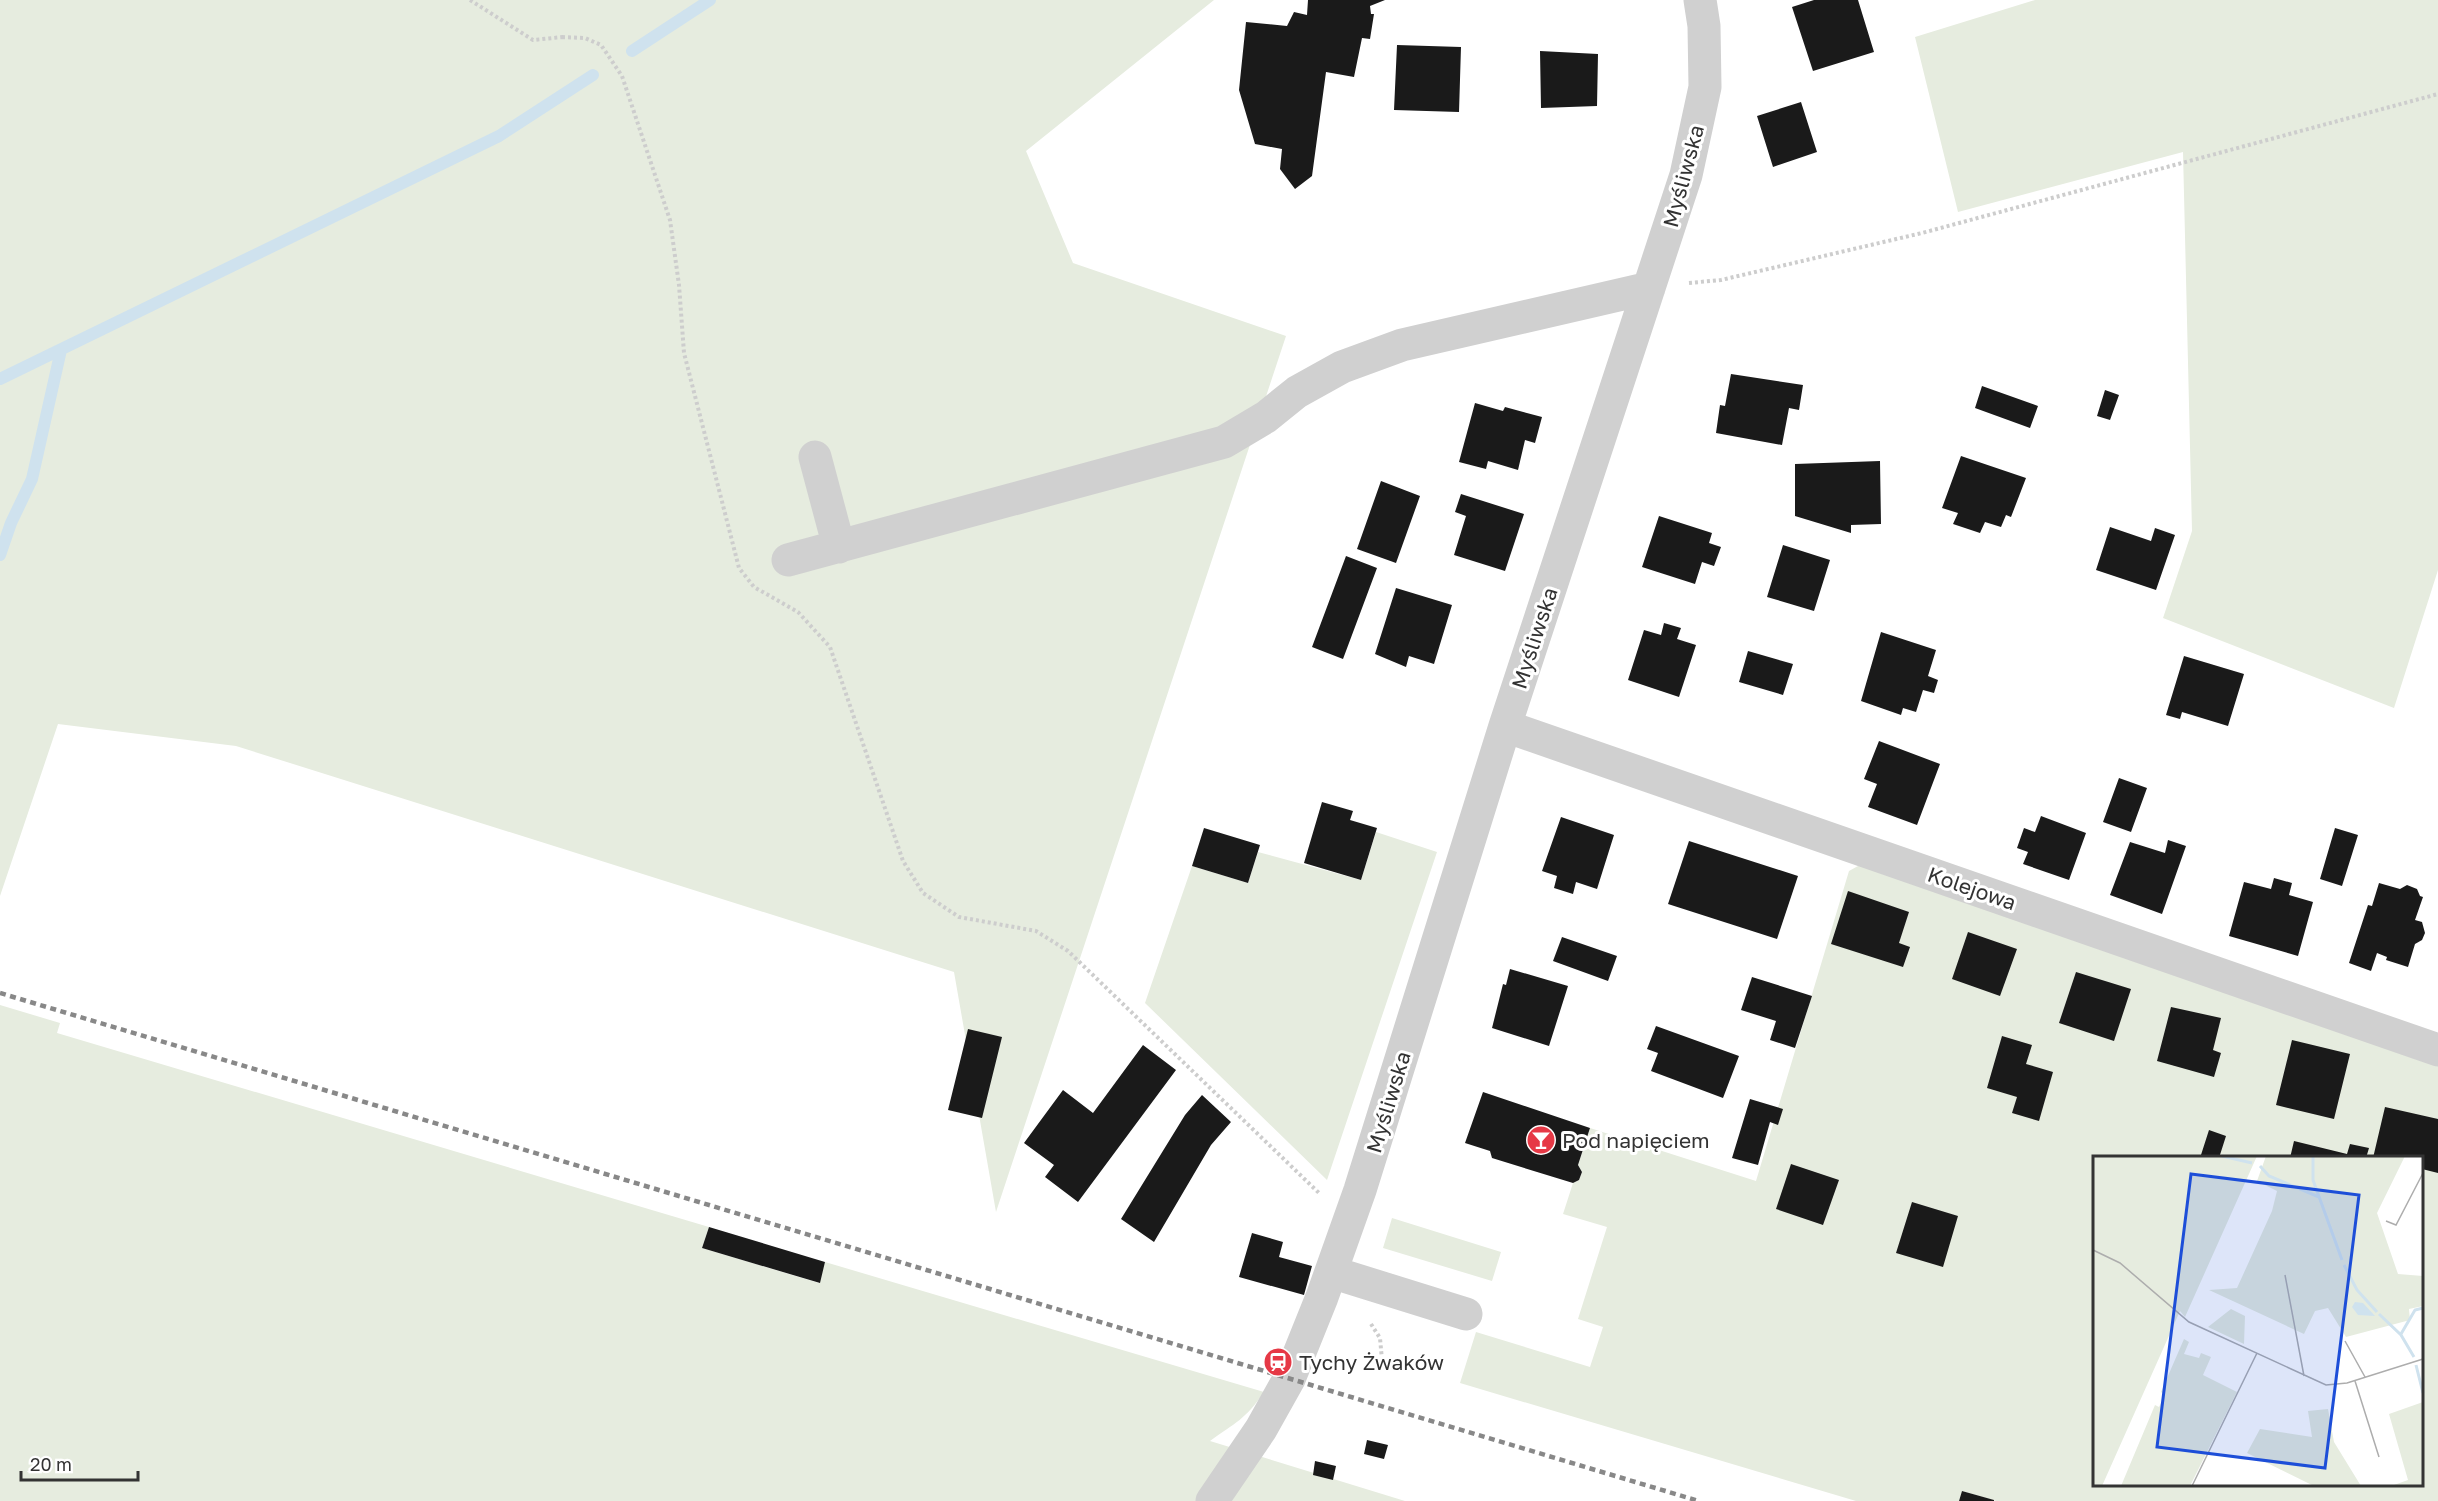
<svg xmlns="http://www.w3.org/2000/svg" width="2438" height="1501" viewBox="0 0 2438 1501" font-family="'Golos Text',sans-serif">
<rect width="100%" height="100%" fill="#fff"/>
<path fill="#e6ecdf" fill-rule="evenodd" d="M0,0H1214L1026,151L1073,263L1286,336L996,1212L954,972L236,746L58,724L0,896Z
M2035,0H2438V570L2394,708L2163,618L2192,531L2183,152L1958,212L1915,37Z
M1376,832L1437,852L1327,1180L1145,1003L1192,866L1248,883L1258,852L1361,880Z
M1867,861L2438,1064V1501H1996L1962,1491L1959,1501H1856L1460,1383L1476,1332L1590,1367L1603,1327L1578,1319L1607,1227L1563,1214L1573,1183L1579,1180L1582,1172L1578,1165L1590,1128L1756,1181L1849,871ZM2094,1158H2422V1484H2094Z
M0,1005L60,1023L57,1033L709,1227L702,1248L819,1283L825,1262L1264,1392C1246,1419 1235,1423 1210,1441L1405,1501H0Z
M1392,1218L1501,1252L1492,1281L1383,1248Z"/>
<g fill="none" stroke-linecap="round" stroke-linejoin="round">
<path stroke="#cfe2ee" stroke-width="12" d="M632,51L710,0
M0,379L499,136L593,75
M0,555L11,523L32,479L61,350"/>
</g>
<path fill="#1a1a1a" d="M1308,0H1385L1370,6L1371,14H1374L1370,39L1362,38L1354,77L1326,72L1312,176L1295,189L1280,169L1282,149L1255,144L1239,90L1246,22L1287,26L1294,12L1307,15Z
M1814,0H1858L1874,52L1813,71L1792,7Z
M1397,45L1461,47L1459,112L1394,110Z
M1540,51L1598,54L1597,106L1541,108Z
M1801,102L1817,152L1773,167L1757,116Z
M1731,374L1803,385L1799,410L1789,408L1782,445L1716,433L1720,405L1725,406Z
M1982,386L2038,406L2030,428L1975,408Z
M2105,390L2119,395L2110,420L2097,416Z
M1475,403L1503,411L1505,407L1542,417L1535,443L1525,440L1518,470L1488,461L1486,469L1459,462Z
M1961,456L2026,478L2011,517L2006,515L2001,527L1985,522L1980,533L1953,524L1958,513L1942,508Z
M1880,461L1881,524L1851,525V533L1795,516V464Z
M1381,481L1420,496L1396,563L1357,549Z
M1461,494L1524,514L1505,571L1454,555L1466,516L1455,512Z
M1659,516L1712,533L1709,543L1721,547L1714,566L1702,562L1695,584L1642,567Z
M2110,527L2151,541L2155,528L2175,535L2156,590L2096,570Z
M1783,545L1830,560L1814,611L1767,597Z
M1346,556L1377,568L1343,659L1312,647Z
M1396,588L1452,605L1434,664L1409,656L1406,667L1375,654Z
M1664,623L1681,628L1677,639L1696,645L1679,697L1628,680L1644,630L1661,635Z
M1881,632L1936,650L1928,676L1938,680L1934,693L1923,690L1916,712L1903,708L1901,715L1861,701Z
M1748,651L1793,664L1783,695L1739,682Z
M2184,656L2244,674L2228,726L2182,712L2180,719L2166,715Z
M1879,741L1940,764L1917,825L1868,807L1877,784L1864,779Z
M2119,778L2147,788L2131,832L2103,822Z
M1322,802L1353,811L1350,820L1377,828L1361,880L1304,863Z
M2041,816L2086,833L2069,880L2023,864L2028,852L2017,848L2024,828L2035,832Z
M1561,817L1614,835L1597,889L1576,882L1573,894L1554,888L1557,876L1542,871Z
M1204,828L1260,845L1248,883L1192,866Z
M2335,828L2358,835L2342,886L2320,879Z
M2168,840L2186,846L2162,914L2110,895L2130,842L2165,853Z
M1689,841L1798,876L1777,939L1668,904Z
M2274,878L2292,883L2289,895L2313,902L2298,956L2229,936L2244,882L2271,889Z
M2379,883L2400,889L2407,885L2417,889L2420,896L2423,897L2415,920L2422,922L2425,933L2422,940L2415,944L2408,967L2386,960L2387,957L2377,953L2371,971L2349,963L2368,905L2372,906Z
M1848,891L1909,912L1899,943L1910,947L1903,967L1831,944Z
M1968,932L2017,949L2000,996L1952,979Z
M1562,937L1617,956L1608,981L1553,961Z
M1510,969L1568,986L1549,1046L1492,1028L1503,984L1506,985Z
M2076,972L2131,989L2114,1041L2059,1023Z
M1752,977L1812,996L1795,1048L1770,1040L1776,1021L1741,1010Z
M2171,1007L2221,1018L2213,1050L2221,1053L2214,1077L2157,1061Z
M1656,1026L1739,1056L1723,1098L1651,1071L1658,1053L1647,1049Z
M968,1029L1002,1037L982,1118L948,1110Z
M2002,1036L2032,1045L2026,1064L2053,1072L2039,1121L2012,1113L2017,1097L1987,1088Z
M2292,1040L2350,1054L2334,1119L2276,1105Z
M1143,1045L1176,1070L1078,1202L1045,1177L1054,1165L1024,1143L1063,1090L1093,1113Z
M1483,1092L1590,1128L1578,1165L1582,1172L1579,1180L1573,1183L1492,1158L1490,1151L1465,1143Z
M1202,1095L1231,1122L1211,1145L1154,1242L1121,1219L1185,1115Z
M1750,1099L1783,1109L1778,1125L1770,1122L1758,1165L1732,1158Z
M2385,1107L2438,1119V1173L2422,1169V1158H2373Z
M2209,1130L2226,1136L2219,1158H2200Z
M2294,1141L2347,1154L2350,1144L2369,1148L2366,1158H2290Z
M1791,1164L1839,1180L1823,1225L1776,1209Z
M1912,1202L1958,1216L1943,1267L1896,1253Z
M709,1227L825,1262L820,1283L702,1248Z
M1252,1233L1283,1242L1279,1257L1312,1266L1304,1295L1239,1277Z
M1367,1440L1388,1445L1384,1459L1364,1454Z
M1315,1461L1336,1466L1333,1480L1313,1475Z
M1962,1491L1994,1500V1501H1959Z"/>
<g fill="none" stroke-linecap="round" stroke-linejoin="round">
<path stroke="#cdcdcd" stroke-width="4" stroke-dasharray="3 3" stroke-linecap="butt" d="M470,0L533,40L563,37
M562,37L585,38L601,45L622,76L670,220L679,285L684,353L739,568L754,587L798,612L830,647L903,861L923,893L959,917L1036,931L1068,951L1319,1193
M1689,283L1721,280L1922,233L2438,94
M1371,1324L1380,1338L1382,1360"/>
<path stroke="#d0d0d0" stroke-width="33" d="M815,457L839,547
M788,560L1224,442L1266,417L1297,392L1342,367L1402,345L1649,288
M1505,726L2438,1050
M1331,1272L1466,1314
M1212,1501L1261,1429L1289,1379L1322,1297L1360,1190L1505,726L1686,175L1705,87L1704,26L1700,0"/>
<path stroke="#888" stroke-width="4.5" stroke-dasharray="6 4.5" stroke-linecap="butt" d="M0,993L1699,1501"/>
</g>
<defs>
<g id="bar-disc" transform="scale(1.5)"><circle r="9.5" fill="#e63946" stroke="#fff"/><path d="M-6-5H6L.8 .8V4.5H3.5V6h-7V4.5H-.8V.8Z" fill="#fff"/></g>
<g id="station-disc" transform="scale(1.5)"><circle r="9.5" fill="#e63946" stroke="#fff"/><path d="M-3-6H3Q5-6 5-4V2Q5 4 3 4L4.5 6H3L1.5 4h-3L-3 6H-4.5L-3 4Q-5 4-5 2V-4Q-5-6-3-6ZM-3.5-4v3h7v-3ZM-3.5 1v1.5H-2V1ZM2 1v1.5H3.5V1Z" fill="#fff"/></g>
</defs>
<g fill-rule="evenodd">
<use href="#bar-disc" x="1541" y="1140"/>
<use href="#station-disc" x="1278" y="1362"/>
</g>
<g text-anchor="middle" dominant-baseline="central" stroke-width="6" stroke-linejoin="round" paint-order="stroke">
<g font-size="21" fill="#333" stroke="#fff">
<text transform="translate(1683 176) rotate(-75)">Myśliwska</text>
<text transform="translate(1534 638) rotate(-72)">Myśliwska</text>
<text transform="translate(1972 888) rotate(19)">Kolejowa</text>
<text transform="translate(1388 1102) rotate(-73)">Myśliwska</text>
</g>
<g font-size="21" fill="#333" stroke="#fff" text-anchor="start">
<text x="1562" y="1140">Pod napięciem</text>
<text x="1299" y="1362">Tychy Żwaków</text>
</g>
</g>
<g transform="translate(2093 1156)">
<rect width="330" height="330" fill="#fff"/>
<path d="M0,0H164L92,161L87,155L9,330H0ZM173,0H312L284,57L305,118L330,120V150L316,153L317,164L253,181L235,152L222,155L211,178L116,134L144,132L179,55L184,35L164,25ZM138,153L152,160L151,188L115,171ZM91,183L96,186L91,198L106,202L108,197L118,201L110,219L144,236L97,330H28L62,249L66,251L72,239L68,236ZM330,246V330H298L315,324L296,258ZM235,253L241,286L268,330H221L154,297L167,273L219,281L215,255Z" fill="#e6ecdf"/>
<path d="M262,146L270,147L282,160L265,159L259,151Z" fill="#cfe2ee"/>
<path fill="none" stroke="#cfe2ee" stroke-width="3" d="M129,0L159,7M220,0V24L249,104M167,10L176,20L226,41M251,109L264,134L284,156M286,158L308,179L321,201M308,178L322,154L330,152M323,209L330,237"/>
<path fill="none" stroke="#adadad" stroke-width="1.5" d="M293,65L303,69L330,17M0,94L27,107L96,166L233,229L254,227L330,203M192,119L211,220M252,185L272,221M262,225L286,301M99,330L164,197"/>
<path fill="#1d4ed8" fill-opacity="0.15" stroke="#1d4ed8" stroke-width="3" d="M98,18L266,39L232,312L64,291Z"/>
<rect width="330" height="330" fill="none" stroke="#333" stroke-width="3"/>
</g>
<path d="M21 1471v9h117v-9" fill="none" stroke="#333333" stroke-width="3"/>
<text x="30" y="1471" font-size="18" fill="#333333" stroke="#ffffff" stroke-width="4.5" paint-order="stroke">20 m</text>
</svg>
